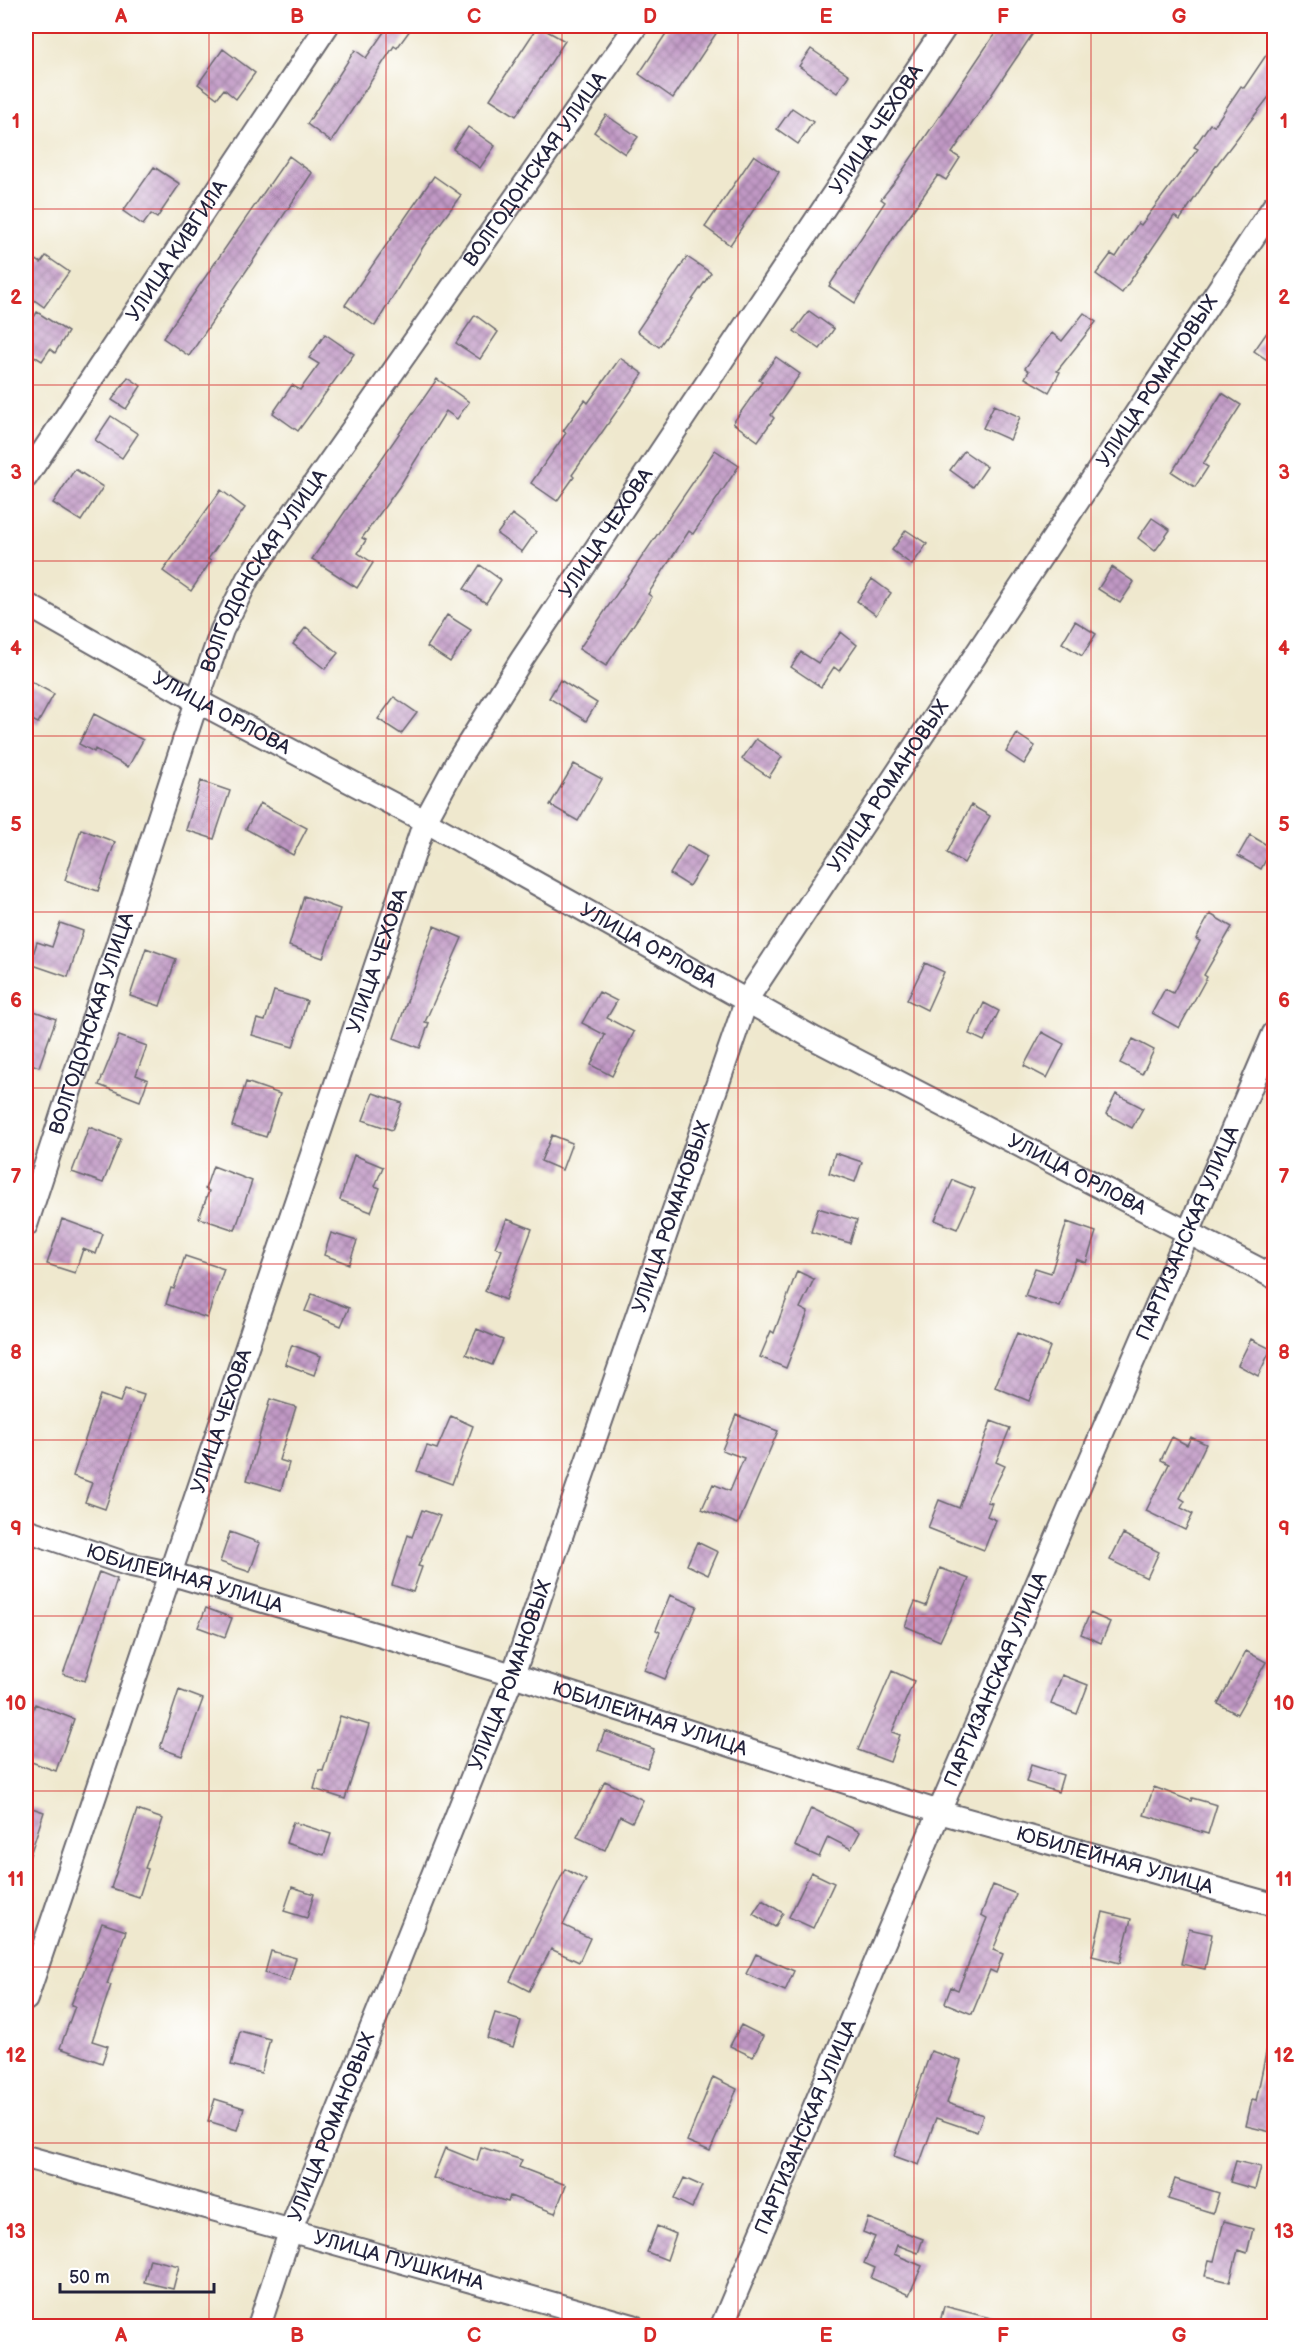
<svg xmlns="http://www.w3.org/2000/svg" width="1300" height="2352" viewBox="0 0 1300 2352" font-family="'Balsamiq Sans',sans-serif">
<defs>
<pattern id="building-cross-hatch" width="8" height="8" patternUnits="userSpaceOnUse" patternTransform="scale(1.5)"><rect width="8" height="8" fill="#c199c5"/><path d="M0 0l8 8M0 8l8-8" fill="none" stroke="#9c7ca1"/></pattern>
</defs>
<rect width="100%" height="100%" fill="#fff"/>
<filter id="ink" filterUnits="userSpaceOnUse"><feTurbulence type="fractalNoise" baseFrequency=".0167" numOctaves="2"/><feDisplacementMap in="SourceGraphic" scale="12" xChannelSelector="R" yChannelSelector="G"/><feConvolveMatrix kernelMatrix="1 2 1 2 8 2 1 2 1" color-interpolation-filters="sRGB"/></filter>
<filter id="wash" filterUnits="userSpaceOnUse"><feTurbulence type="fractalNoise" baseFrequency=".008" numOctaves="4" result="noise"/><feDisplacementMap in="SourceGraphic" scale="24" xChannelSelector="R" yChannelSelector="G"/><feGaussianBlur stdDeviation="1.35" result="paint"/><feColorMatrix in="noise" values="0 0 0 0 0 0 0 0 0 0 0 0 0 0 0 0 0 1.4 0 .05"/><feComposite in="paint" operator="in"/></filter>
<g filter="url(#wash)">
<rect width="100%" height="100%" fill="#efe8ce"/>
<g id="blocks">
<path fill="url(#building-cross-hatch)" d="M388,26H413L397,48L394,46L331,142L307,124L355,50L366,58Z
M538,26L565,41L516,116L490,99Z
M671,26H721L673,98L639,74Z
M1000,26H1038L952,153L960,158L946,180L938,175L894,237L855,303L829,286L885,202L881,199L897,179Z
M1275,42V89L1218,163L1180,220L1174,216L1122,293L1096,274L1111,254L1116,257L1138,223L1141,225L1198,149L1194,147L1210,124L1214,126L1241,86L1244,88Z
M223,49L255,73L236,99L224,89L217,98L198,84Z
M811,49L849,75L837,93L799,66Z
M792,108L813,122L798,144L777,129Z
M606,115L638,137L625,154L594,132Z
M468,127L495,146L480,168L453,149Z
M754,155L779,172L730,245L705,227Z
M289,156L312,173L189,356L163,338Z
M154,167L180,184L157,218L151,214L143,225L123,211Z
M434,176L461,195L423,247L375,326L345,305Z
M46,256L69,272L44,307L26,294V269L33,258L41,263Z
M687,257L711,273L659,347L637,331Z
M809,311L834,329L820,349L794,331Z
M37,312L68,332L55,353L50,349L42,361L26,351V331Z
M1084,313L1096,322L1057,371L1060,372L1049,392L1025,378L1029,371L1025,368L1052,333L1062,341Z
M475,315L498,332L480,359L456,343Z
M1275,321V365L1254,351Z
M325,334L354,354L298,431L273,413L292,385L300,390L319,364L309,358Z
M776,357L800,374L771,415L774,418L758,441L733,423L762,382L759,380Z
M620,358L643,374L572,475L574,477L557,501L531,483L566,433L563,431L585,400L588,403Z
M128,377L141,386L126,409L112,400Z
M437,379L469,402L457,419L446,411L399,487L362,538L366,540L358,553L373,563L357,588L312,559Z
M1222,393L1241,405L1203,464L1208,467L1195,487L1172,472Z
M994,405L1020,417L1010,440L983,428Z
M111,416L138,434L122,458L95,440Z
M715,450L739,466L693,534L689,531L648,594L652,597L606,666L579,649Z
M964,451L987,467L973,487L950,470Z
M75,469L103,487L81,521L53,503Z
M221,490L245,508L208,559L211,561L191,591L163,571Z
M512,514L536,532L522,552L497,534Z
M1152,518L1170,530L1155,551L1138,538Z
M906,530L927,544L912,565L892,550Z
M480,565L501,580L486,603L464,589Z
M1112,567L1134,582L1120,603L1098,589Z
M872,579L891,593L876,615L857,601Z
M447,615L471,630L450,662L427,647Z
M1075,621L1096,634L1082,656L1062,643Z
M306,627L338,653L325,669L293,644Z
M841,632L857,645L839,671L834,667L821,687L791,667L801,652L818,663Z
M26,679L54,694L38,723L26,717Z
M560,680L597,703L586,721L549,698Z
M394,697L417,713L401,734L378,719Z
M94,714L143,740L128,767L95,749L94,752L79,744Z
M1017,734L1035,746L1024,764L1006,752Z
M756,739L782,757L769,777L742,759Z
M574,764L602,779L578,821L550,805Z
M201,781L230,791L214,839L186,830Z
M260,803L307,828L293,855L246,829Z
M971,805L990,816L964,863L947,853Z
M81,829L115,842L98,891L65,880Z
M1250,835L1272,848L1261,869L1238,856Z
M687,845L707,857L689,886L670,874Z
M304,896L340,909L323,958L289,946Z
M1210,914L1232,927L1204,975L1207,977L1179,1028L1152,1013L1165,989L1173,993L1200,941L1196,939Z
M60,923L83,931L68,977L30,964L37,942L52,947Z
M434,926L462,938L425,1022L429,1023L420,1048L394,1038Z
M146,948L176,959L160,1006L130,996Z
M925,963L944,972L927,1010L907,1000Z
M274,991L307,1001L293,1047L252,1035L257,1019L265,1021Z
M599,992L617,1001L607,1018L634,1032L612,1076L591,1065L605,1035L582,1023Z
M984,1003L999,1011L984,1041L969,1034Z
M26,1008L56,1019L39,1067L26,1062Z
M1042,1032L1064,1044L1047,1078L1024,1066Z
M119,1036L147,1046L136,1075L148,1080L140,1101L99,1085Z
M1133,1039L1154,1050L1142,1074L1120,1063Z
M246,1082L280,1094L266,1137L232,1126Z
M373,1093L402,1103L392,1130L363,1120Z
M1116,1094L1143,1108L1132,1128L1106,1114Z
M89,1127L121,1139L103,1183L72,1172Z
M552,1135L572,1143L562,1170L541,1161Z
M835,1153L862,1162L855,1182L829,1173Z
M354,1155L383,1167L375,1186L380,1188L371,1212L340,1200Z
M213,1166L252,1181L235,1230L199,1218L209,1191L205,1189Z
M953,1180L975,1189L957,1229L935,1220Z
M818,1208L857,1220L850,1243L811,1232Z
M62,1219L103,1234L96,1254L83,1249L75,1273L47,1264Z
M507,1219L532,1229L505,1300L485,1291L502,1250L495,1247Z
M1067,1222L1096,1232L1086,1263L1076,1259L1060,1307L1025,1296L1035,1268L1051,1273Z
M331,1233L357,1241L349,1264L324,1255Z
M185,1256L224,1269L207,1318L166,1304L171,1288L174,1289Z
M797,1271L814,1279L800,1308L808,1312L786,1368L760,1357L771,1331L774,1333Z
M312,1294L349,1308L341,1326L305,1311Z
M477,1329L503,1340L492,1365L466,1354Z
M1017,1333L1050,1347L1029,1401L995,1387Z
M1251,1339L1271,1349L1258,1376L1238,1365Z
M292,1345L321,1356L314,1375L285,1364Z
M125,1389L144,1395L105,1509L85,1502L92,1483L73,1476L100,1395L120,1402Z
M270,1399L296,1407L279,1460L289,1463L281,1490L247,1480Z
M736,1415L778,1431L738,1524L702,1509L713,1484L730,1491L744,1458L722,1450Z
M451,1416L473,1426L452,1484L417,1471L427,1446L437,1449Z
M991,1421L1010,1428L996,1462L1005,1466L987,1502L992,1503L987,1516L996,1520L984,1550L928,1528L939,1500L959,1508Z
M1172,1437L1187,1445L1191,1437L1206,1444L1180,1498L1185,1501L1181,1508L1193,1514L1185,1530L1146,1511L1169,1464L1161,1460Z
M422,1510L440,1516L418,1566L422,1567L413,1592L392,1585L408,1535L412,1537Z
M230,1532L260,1543L250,1572L220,1562Z
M1123,1534L1159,1552L1147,1578L1110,1560Z
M697,1542L718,1552L708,1575L687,1565Z
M940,1568L969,1579L940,1641L905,1626L915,1602L926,1606Z
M99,1572L117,1579L85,1681L63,1674Z
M670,1595L697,1606L665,1679L644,1670L660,1632L656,1630Z
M206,1608L232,1618L225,1637L198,1627Z
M1090,1613L1110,1622L1101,1643L1081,1634Z
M1246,1651L1266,1662L1237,1714L1218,1704Z
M892,1671L914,1681L892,1732L900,1735L890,1762L858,1750Z
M1062,1675L1088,1685L1077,1714L1051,1704Z
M179,1690L203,1699L182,1756L160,1748Z
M35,1704L74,1719L56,1771L26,1760V1731Z
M340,1716L369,1725L345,1799L314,1789L319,1770L323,1771Z
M605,1731L654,1749L647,1768L598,1750Z
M1031,1765L1063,1775L1058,1792L1026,1782Z
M605,1781L643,1800L632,1822L620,1816L605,1850L577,1837Z
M1154,1787L1191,1801L1192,1798L1217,1805L1208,1834L1144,1815Z
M26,1806L44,1812L29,1858H26Z
M811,1808L860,1832L851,1849L828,1837L819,1857L795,1846Z
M137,1810L163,1819L145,1868L148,1869L139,1897L111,1888Z
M293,1822L331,1834L324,1855L286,1843Z
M565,1869L586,1880L563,1925L590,1938L579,1962L551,1949L529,1991L510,1981Z
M811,1872L834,1883L813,1928L789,1917Z
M993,1885L1016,1894L993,1950L1003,1954L996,1973L990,1970L972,2014L945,2003L951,1987L958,1990L987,1918L981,1915Z
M292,1887L314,1894L307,1918L284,1911Z
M762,1900L783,1913L775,1927L753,1914Z
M1103,1912L1131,1919L1120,1963L1092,1956Z
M102,1923L126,1931L107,1984L111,1985L92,2041L108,2046L102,2063L60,2048L75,2006L71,2005Z
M1189,1929L1212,1934L1205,1969L1181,1964Z
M271,1951L296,1958L289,1981L265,1973Z
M756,1954L794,1971L785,1991L746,1974Z
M495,2013L521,2021L513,2047L487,2038Z
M741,2025L763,2036L753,2057L730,2046Z
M240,2031L270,2039L261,2073L231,2065Z
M1267,2048H1275V2133L1246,2126L1252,2100L1256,2101Z
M931,2051L961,2061L947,2103L983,2115L977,2132L936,2118L919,2165L894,2156Z
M713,2077L737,2089L710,2151L687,2141Z
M215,2099L244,2108L237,2130L208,2121Z
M481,2147L522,2160L519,2167L566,2185L555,2213L510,2196L508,2202L433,2178L445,2148L477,2161Z
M1236,2161L1261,2167L1255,2189L1230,2182Z
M684,2178L702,2186L692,2208L674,2199Z
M1175,2179L1219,2193L1213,2213L1168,2199Z
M868,2218L923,2239L918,2253L897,2245L894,2254L922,2266L909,2295L871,2278L875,2268L864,2263L875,2237L863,2232Z
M1224,2221L1253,2229L1247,2253L1238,2250L1230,2282L1205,2276L1209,2260L1214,2261Z
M657,2226L676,2234L667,2260L647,2252Z
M150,2259L179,2266L173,2289L144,2282Z
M944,2306L1002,2321L1001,2326H939Z"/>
</g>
</g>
<g filter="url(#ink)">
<use href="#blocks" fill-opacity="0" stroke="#6a676e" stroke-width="1.5"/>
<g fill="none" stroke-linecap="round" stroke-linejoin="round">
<g stroke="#6a676e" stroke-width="26">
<g id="minor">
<path id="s1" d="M26,477L327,26"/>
<path id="s2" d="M26,604L197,701L425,821L815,1039L1274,1277"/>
<path id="s3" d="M26,1225L197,701L222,630L248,578L636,26"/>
<path id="s4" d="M26,1530L127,1564L169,1573L513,1675L939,1812L1274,1905"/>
<path id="s5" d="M26,1999L425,821L457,762L522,659L946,26"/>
<path id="s6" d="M26,2157L633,2326"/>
<path id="s7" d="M259,2326L291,2229L513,1675L747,999L1274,206"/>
<path id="s8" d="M722,2326L939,1812L1274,1033"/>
</g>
</g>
<use href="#minor" stroke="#fff" stroke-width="22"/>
</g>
</g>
<path fill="none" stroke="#d62828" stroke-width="1.5" stroke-opacity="0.55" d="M209,26V2326M386,26V2326M562,26V2326M738,26V2326M914,26V2326M1091,26V2326M26,209H1274M26,385H1274M26,561H1274M26,736H1274M26,912H1274M26,1088H1274M26,1264H1274M26,1440H1274M26,1616H1274M26,1791H1274M26,1967H1274M26,2143H1274"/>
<g text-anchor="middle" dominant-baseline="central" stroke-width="4.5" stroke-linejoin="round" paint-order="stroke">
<g font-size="20" fill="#22223b" stroke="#fff">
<text stroke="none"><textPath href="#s5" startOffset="2070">УЛИЦА ЧЕХОВА</textPath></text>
<text stroke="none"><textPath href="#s3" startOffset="1184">ВОЛГОДОНСКАЯ УЛИЦА</textPath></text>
<text stroke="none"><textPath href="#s1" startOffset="272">УЛИЦА КИВГИЛА</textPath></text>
<text stroke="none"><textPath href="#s7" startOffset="2156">УЛИЦА РОМАНОВЫХ</textPath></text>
<text stroke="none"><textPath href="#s5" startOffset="1584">УЛИЦА ЧЕХОВА</textPath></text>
<text stroke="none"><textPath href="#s3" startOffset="698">ВОЛГОДОНСКАЯ УЛИЦА</textPath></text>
<text stroke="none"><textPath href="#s2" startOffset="224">УЛИЦА ОРЛОВА</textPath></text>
<text stroke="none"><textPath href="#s7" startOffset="1670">УЛИЦА РОМАНОВЫХ</textPath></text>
<text stroke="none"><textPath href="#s2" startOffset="710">УЛИЦА ОРЛОВА</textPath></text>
<text stroke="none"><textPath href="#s5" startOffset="1096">УЛИЦА ЧЕХОВА</textPath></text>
<text stroke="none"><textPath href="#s3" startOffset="212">ВОЛГОДОНСКАЯ УЛИЦА</textPath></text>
<text stroke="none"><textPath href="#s2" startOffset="1196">УЛИЦА ОРЛОВА</textPath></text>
<text stroke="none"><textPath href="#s7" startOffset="1184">УЛИЦА РОМАНОВЫХ</textPath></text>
<text stroke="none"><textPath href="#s8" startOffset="1188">ПАРТИЗАНСКАЯ УЛИЦА</textPath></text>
<text stroke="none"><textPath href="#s5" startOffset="610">УЛИЦА ЧЕХОВА</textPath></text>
<text stroke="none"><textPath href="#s4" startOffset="166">ЮБИЛЕЙНАЯ УЛИЦА</textPath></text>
<text stroke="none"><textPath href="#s7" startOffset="698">УЛИЦА РОМАНОВЫХ</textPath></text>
<text stroke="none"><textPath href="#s8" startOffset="702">ПАРТИЗАНСКАЯ УЛИЦА</textPath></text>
<text stroke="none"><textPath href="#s4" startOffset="652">ЮБИЛЕЙНАЯ УЛИЦА</textPath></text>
<text stroke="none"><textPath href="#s4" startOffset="1138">ЮБИЛЕЙНАЯ УЛИЦА</textPath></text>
<text stroke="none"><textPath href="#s8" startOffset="216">ПАРТИЗАНСКАЯ УЛИЦА</textPath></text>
<text stroke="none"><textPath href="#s7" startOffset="212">УЛИЦА РОМАНОВЫХ</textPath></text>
<text stroke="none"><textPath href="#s6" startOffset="387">УЛИЦА ПУШКИНА</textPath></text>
</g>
</g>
<rect width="1300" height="2352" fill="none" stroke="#fff" stroke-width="66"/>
<path d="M60 2283v9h154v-9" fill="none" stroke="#22223b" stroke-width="3"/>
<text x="69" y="2283" font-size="18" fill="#22223b" stroke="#ffffff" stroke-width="4.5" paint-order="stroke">50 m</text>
<rect x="33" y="33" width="1234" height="2286" fill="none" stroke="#d62828" stroke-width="2"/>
<g font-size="20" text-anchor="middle" font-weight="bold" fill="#d62828">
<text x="121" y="23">A</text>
<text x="297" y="23">B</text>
<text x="474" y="23">C</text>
<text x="650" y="23">D</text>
<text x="826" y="23">E</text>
<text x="1003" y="23">F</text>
<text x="1179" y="23">G</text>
<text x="16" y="128">1</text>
<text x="1284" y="128">1</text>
<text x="16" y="304">2</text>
<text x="1284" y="304">2</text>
<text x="16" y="479">3</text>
<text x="1284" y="479">3</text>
<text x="16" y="655">4</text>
<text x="1284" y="655">4</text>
<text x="16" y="831">5</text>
<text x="1284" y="831">5</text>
<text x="16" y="1007">6</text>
<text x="1284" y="1007">6</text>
<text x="16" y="1183">7</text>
<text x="1284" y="1183">7</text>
<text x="16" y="1359">8</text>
<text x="1284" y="1359">8</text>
<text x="16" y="1535">9</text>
<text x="1284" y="1535">9</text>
<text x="16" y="1710">10</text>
<text x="1284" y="1710">10</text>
<text x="16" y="1886">11</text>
<text x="1284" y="1886">11</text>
<text x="16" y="2062">12</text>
<text x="1284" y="2062">12</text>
<text x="16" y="2238">13</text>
<text x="1284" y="2238">13</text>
<text x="121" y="2342">A</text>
<text x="297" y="2342">B</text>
<text x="474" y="2342">C</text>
<text x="650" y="2342">D</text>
<text x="826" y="2342">E</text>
<text x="1003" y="2342">F</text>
<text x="1179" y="2342">G</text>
</g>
</svg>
